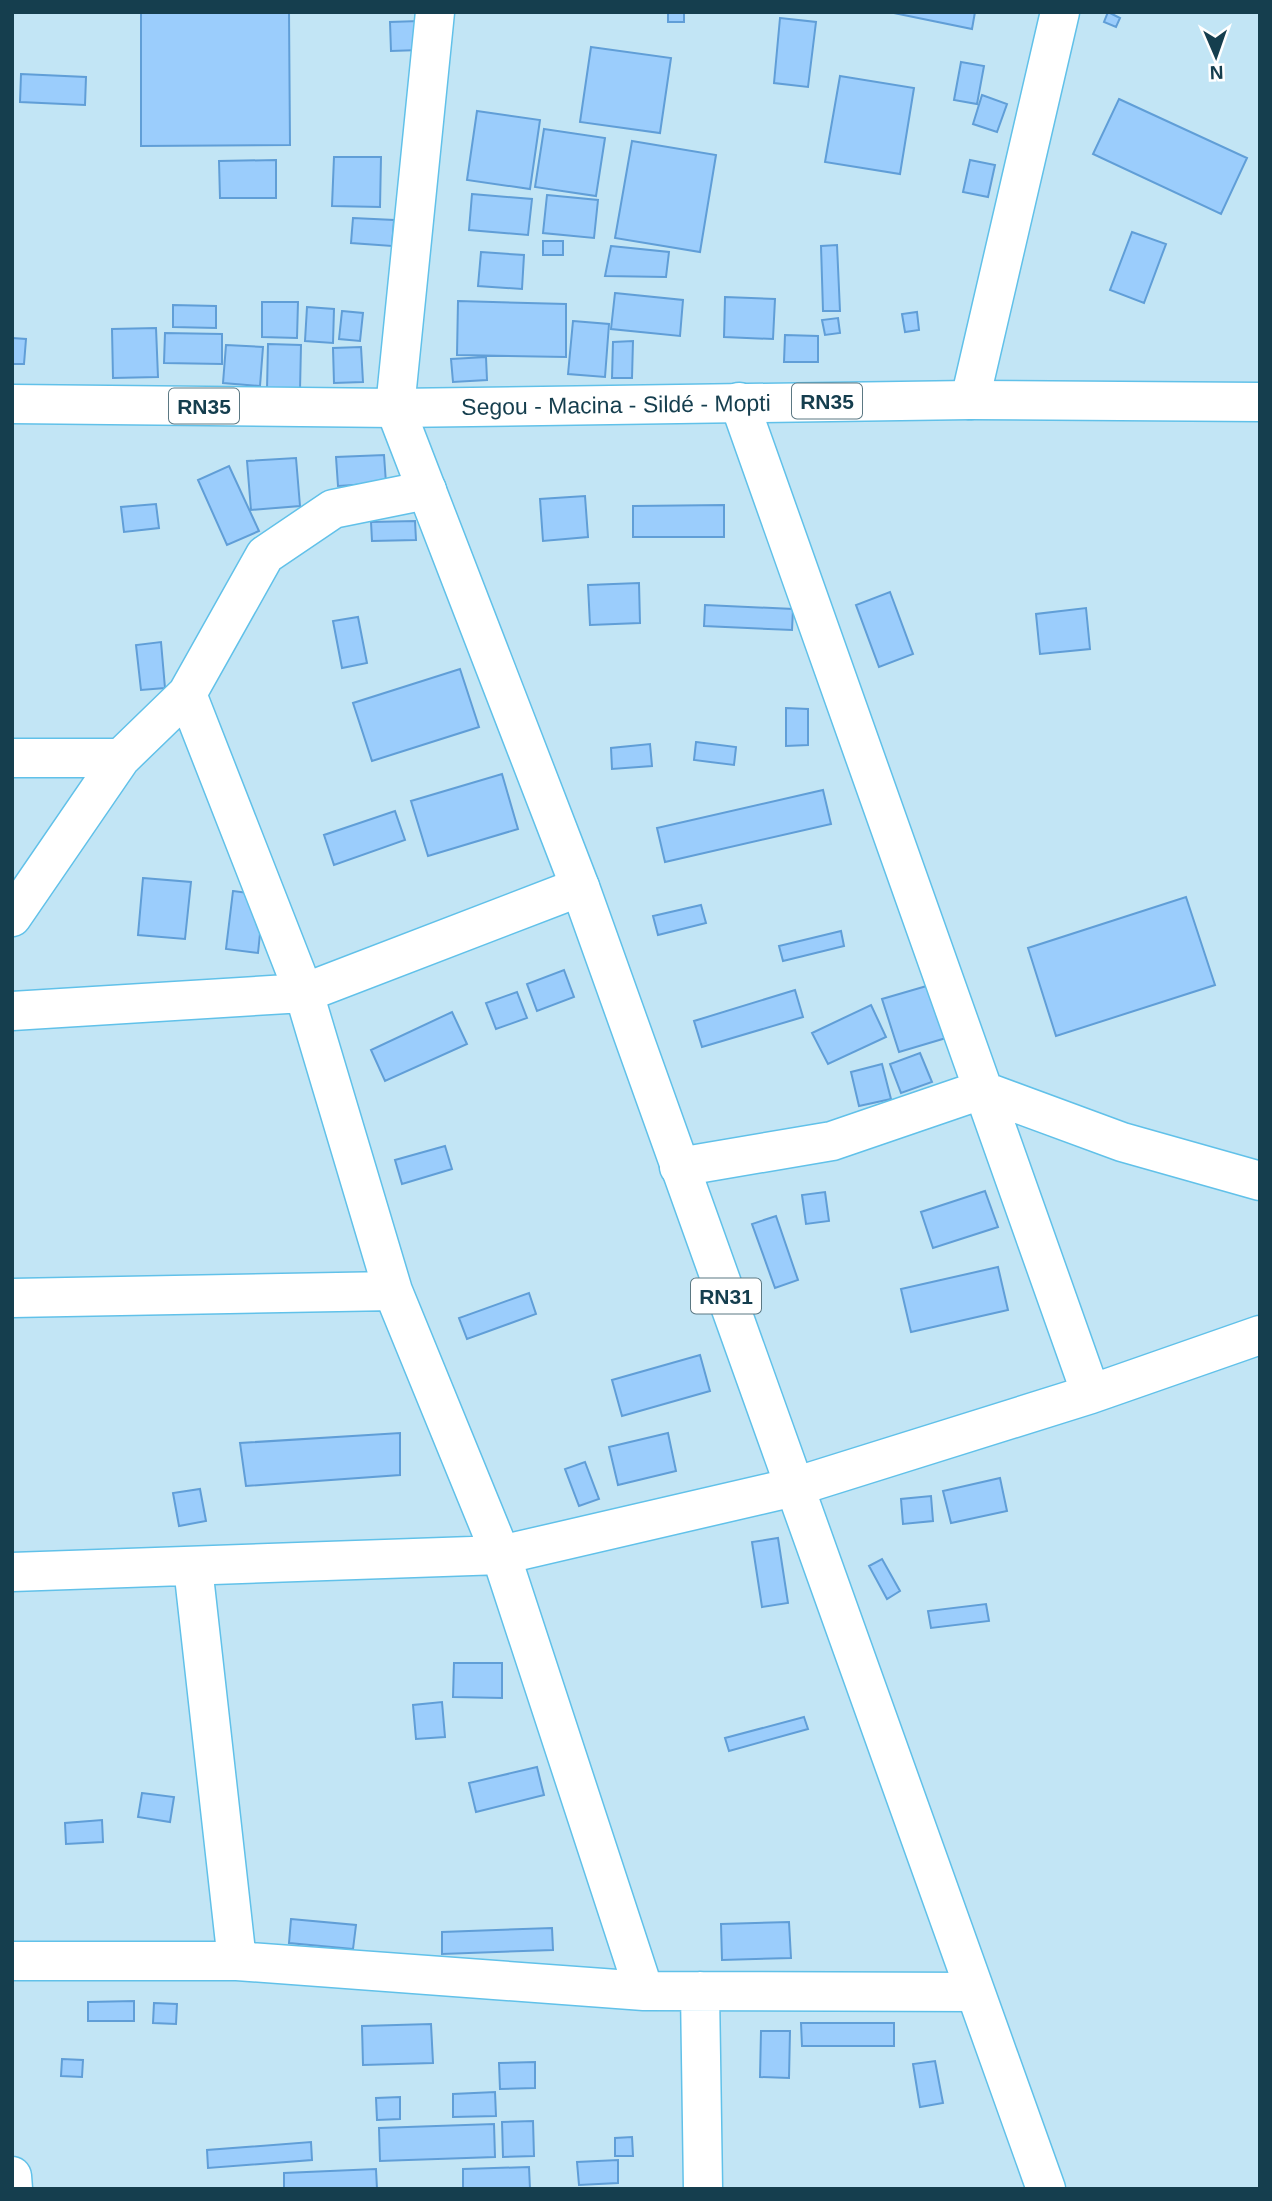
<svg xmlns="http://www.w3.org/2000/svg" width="1272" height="2201" viewBox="0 0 1272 2201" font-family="Arial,sans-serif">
<rect width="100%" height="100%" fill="#c2e5f5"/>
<path fill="#9bcdfc" stroke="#609ed7" stroke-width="2" d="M141,12H289L290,145L141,146Z
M668,12H684V22H668Z
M889,12H975L972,29Z
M1108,12L1120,18L1116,27L1104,22Z
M780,18L816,22L808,87L774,83Z
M419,21L420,50L391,51L390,22Z
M591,47L671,58L660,133L580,122Z
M961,62L984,66L977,104L954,100Z
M21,74L86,77L85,105L20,102Z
M840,76L914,88L900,174L825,162Z
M982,95L1007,104L997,132L973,124Z
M1119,99L1247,158L1221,214L1093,154Z
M477,111L540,120L530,189L467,180Z
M544,129L605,138L596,196L535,187Z
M632,141L716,155L700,252L615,238Z
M334,157H381L380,207L332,206Z
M276,160V198H220L219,161Z
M970,160L995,165L988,197L963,192Z
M472,194L532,199L528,235L469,230Z
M547,195L598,200L594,238L543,233Z
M353,218L394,220L392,246L351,243Z
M1132,232L1166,244L1144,303L1110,290Z
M543,241H563V255H543Z
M837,245L840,311H823L821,246Z
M611,246L669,252L666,277L605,276Z
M481,252L524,255L522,289L478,286Z
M615,293L683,300L680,336L611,329Z
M725,297L775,299L773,339L724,337Z
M458,301L566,304V357L457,355Z
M262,302H298L297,338L262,337Z
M173,305L216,306V328L173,327Z
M307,307L334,309L333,343L305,341Z
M342,311L363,313L360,341L339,339Z
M917,312L919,330L905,332L902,314Z
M838,318L840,333L825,335L822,320Z
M573,321L609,324L605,377L568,374Z
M156,328L158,377L113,378L112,329Z
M165,333L222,334V364L164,363Z
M785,335L818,336V362H784Z
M12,338L26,339L24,364H12Z
M633,341L632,378H612L613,342Z
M268,344L301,345L300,390L267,389Z
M226,345L263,347L260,386L223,383Z
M361,347L363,382L334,383L333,348Z
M486,357L487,380L453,382L451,359Z
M384,455L386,483L338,486L336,457Z
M296,458L300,506L251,510L247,461Z
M229,466L259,531L227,545L198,480Z
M585,496L588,537L543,541L540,499Z
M156,504L159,528L124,532L121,507Z
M724,505V537H633V506Z
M415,521L416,540L372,541L371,522Z
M639,583L640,623L590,625L588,585Z
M890,592L913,654L879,667L856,605Z
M705,605L793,609L792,630L704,626Z
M1086,608L1090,649L1040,654L1036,614Z
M358,617L367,663L342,668L333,621Z
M161,642L165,688L141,690L136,645Z
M460,669L479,727L372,761L353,703Z
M786,708L808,709V745L786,746Z
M696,742L736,747L734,765L694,760Z
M650,744L652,766L612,769L611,748Z
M502,774L518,829L428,856L411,801Z
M823,790L831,824L665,862L657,828Z
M395,811L405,840L334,865L324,835Z
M143,878L191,882L185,939L138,935Z
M233,891L264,895L258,953L226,949Z
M1186,897L1215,985L1056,1036L1028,948Z
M701,905L706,923L658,935L653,916Z
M841,931L844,946L783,961L779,946Z
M564,970L574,997L537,1011L527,984Z
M930,985L946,1038L899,1052L882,999Z
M795,990L803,1017L702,1047L694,1021Z
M517,992L527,1018L496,1029L486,1003Z
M871,1005L886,1037L828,1064L812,1033Z
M452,1012L467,1044L385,1081L371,1050Z
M920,1053L932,1082L901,1093L890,1064Z
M882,1064L891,1099L859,1106L851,1072Z
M445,1146L452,1169L402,1184L395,1160Z
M985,1191L998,1227L933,1248L921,1212Z
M825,1192L829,1221L806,1224L802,1195Z
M776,1216L798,1280L775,1288L752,1224Z
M998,1267L1008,1310L911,1332L901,1289Z
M529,1293L536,1314L467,1339L459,1318Z
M700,1355L710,1391L622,1416L612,1380Z
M400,1433V1475L246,1486L240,1443Z
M668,1433L676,1471L618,1485L609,1447Z
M585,1462L599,1499L579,1506L565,1469Z
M1000,1478L1007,1511L951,1523L943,1491Z
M200,1489L206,1521L179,1526L173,1493Z
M931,1496L933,1521L903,1524L901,1499Z
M778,1538L788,1603L762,1607L752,1542Z
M882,1559L900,1591L887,1599L869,1566Z
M986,1604L989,1621L931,1628L928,1611Z
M454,1663H502V1698L453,1697Z
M442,1702L445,1737L416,1739L413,1705Z
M804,1717L808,1729L729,1751L725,1738Z
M537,1767L544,1795L476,1812L469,1783Z
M142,1793L174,1797L170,1822L138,1817Z
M102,1820L103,1842L66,1844L65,1823Z
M291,1919L356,1925L353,1949L289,1943Z
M789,1922L791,1958L722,1960L721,1924Z
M552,1928L553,1950L442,1954V1932Z
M134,2001V2021H88V2002Z
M154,2003L177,2004L176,2024L153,2023Z
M801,2023H894V2046H802Z
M431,2024L433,2063L363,2065L362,2026Z
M761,2031H790L789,2078L760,2077Z
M62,2059L83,2060L82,2077L61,2076Z
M935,2061L943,2103L920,2107L913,2064Z
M535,2062V2088L500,2089L499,2063Z
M495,2092L496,2116L453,2117V2094Z
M400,2097V2119L377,2120L376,2098Z
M533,2121L534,2156L503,2157L502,2122Z
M494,2124L495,2157L380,2161L379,2128Z
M632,2137L633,2156H615V2138Z
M311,2142L312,2160L208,2168L207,2150Z
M618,2160V2183L579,2185L577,2162Z
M529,2167L530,2189H463V2169Z
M376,2169L377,2189H284V2173Z"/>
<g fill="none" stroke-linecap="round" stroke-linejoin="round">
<g stroke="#61c1e9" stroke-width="41">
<path id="minor" d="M739,402L1091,1394
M395,408L435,12
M187,694L304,993L393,1291L501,1555L644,1991
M12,758H121
M12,917L121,758L187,694L265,555L333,509L427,490
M12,1011L304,993L580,887
M679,1167L832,1141L981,1090L1122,1142L1260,1181
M12,1298L393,1291
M193,1567L237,1961
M12,1572L501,1555L794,1487L1091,1394L1260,1335
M12,1961H237L644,1991L974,1992
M700,1991L703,2189
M12,2176L13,2189"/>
</g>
<g stroke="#61c1e9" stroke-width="41">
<g id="major">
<path d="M970,400L1060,12"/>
<path id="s1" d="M12,404L395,408L970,400L1260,402"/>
<path d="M395,408L580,887L1046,2189"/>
</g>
</g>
<use href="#minor" stroke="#fff" stroke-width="38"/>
<use href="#major" stroke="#fff" stroke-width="38"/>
</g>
<g text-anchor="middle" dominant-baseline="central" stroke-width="6" stroke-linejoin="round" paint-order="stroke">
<g fill="#fff" stroke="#5b7883" stroke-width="2">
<rect x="792" y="383.5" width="70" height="35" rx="5"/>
<rect x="169" y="388.5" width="70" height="35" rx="5"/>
<rect x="691" y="1278.5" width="70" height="35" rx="5"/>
</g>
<g font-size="21" font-weight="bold" fill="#153e4e">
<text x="827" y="401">RN35</text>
<text x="204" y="406">RN35</text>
<text x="726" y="1296">RN31</text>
</g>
<g font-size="23" fill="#153e4e" stroke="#fff">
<text stroke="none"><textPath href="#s1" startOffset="604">Segou - Macina - Sildé - Mopti</textPath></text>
</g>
</g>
<rect width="1272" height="2201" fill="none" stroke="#153e4e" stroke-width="28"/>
<g transform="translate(1216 56) rotate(178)" stroke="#ffffff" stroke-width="5" paint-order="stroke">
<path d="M0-5L12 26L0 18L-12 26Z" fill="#153e4e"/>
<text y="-10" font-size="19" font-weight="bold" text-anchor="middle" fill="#153e4e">N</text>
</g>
</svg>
